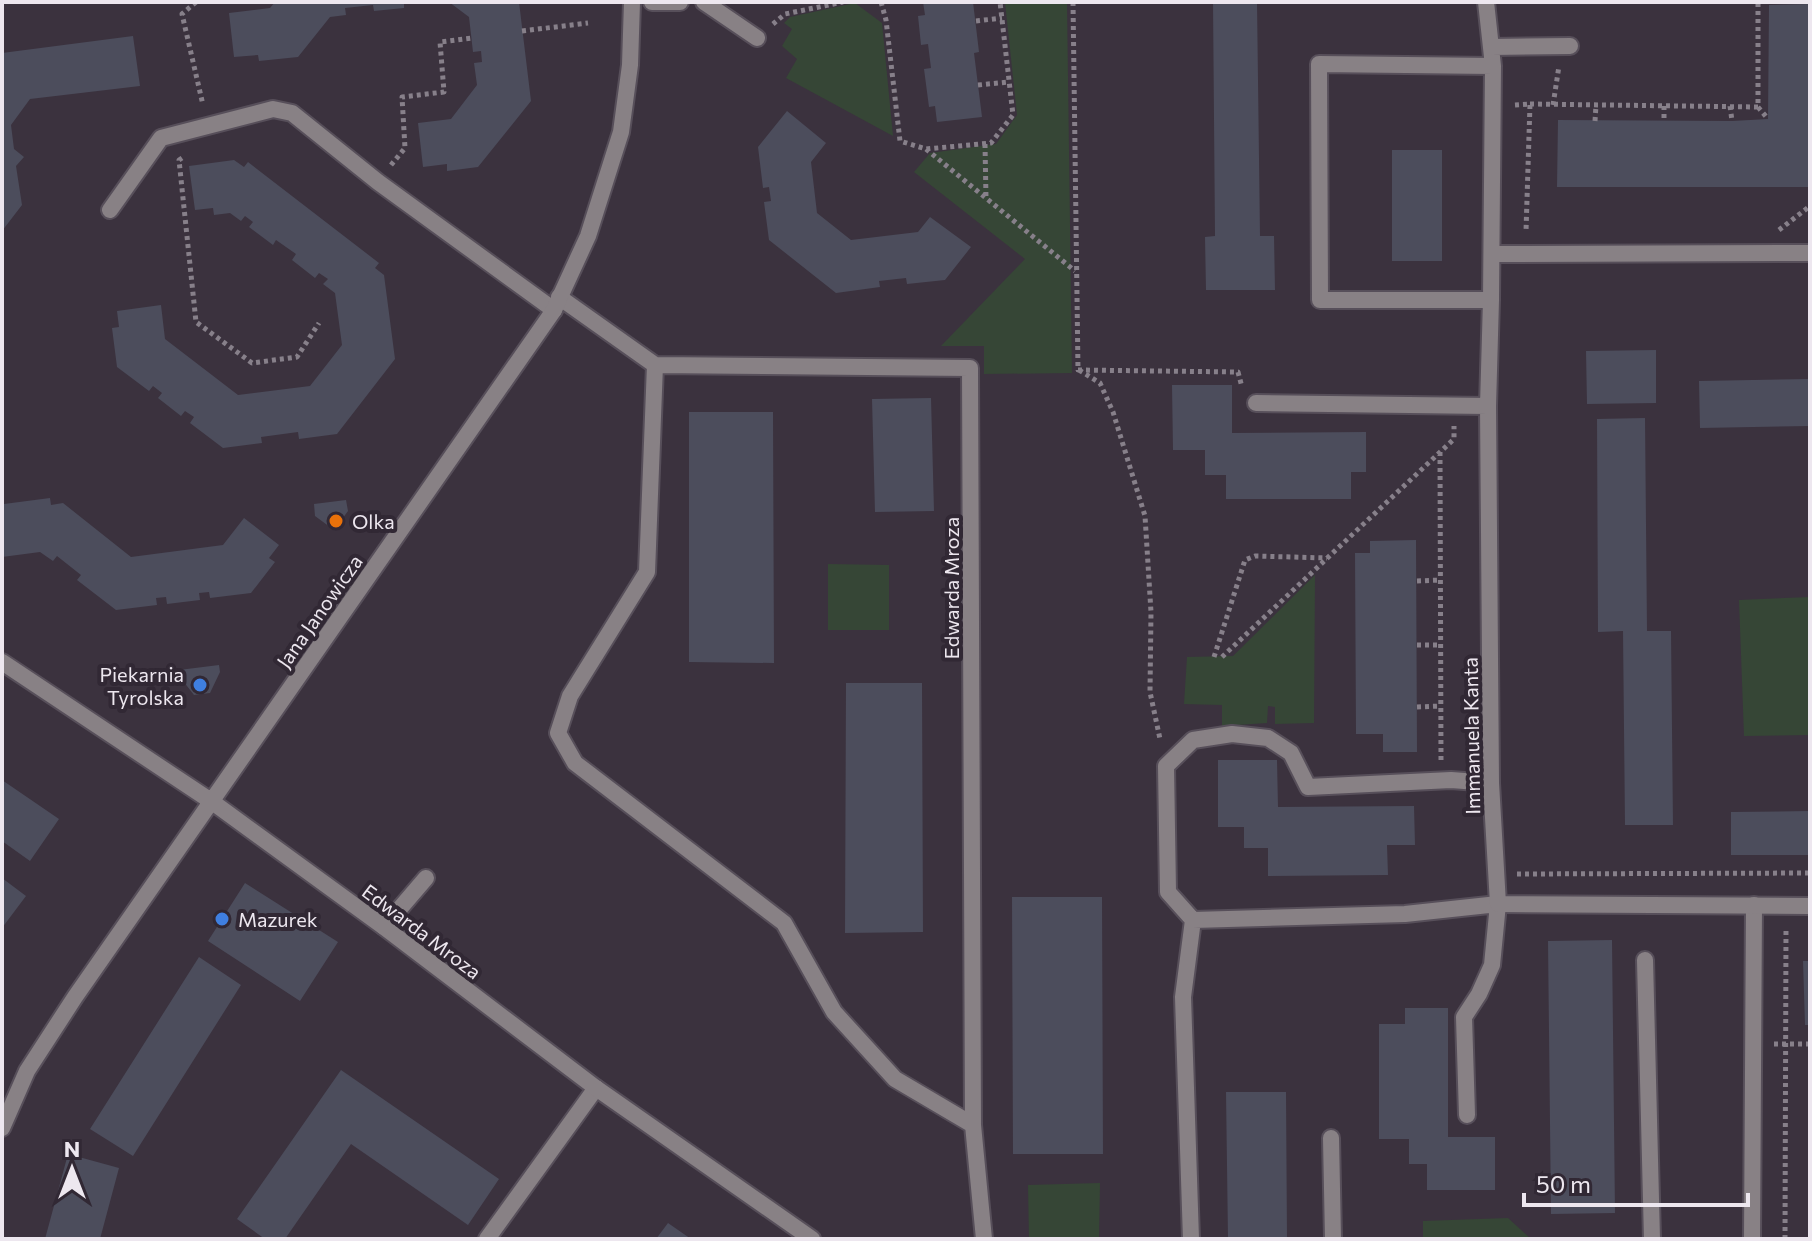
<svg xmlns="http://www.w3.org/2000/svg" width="1812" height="1241" viewBox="0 0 1812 1241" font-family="Commissioner,sans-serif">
<rect width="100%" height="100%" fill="#3b323e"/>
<path fill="#364636" d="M1005,2H1067L1072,373L984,374V346H941L1025,259L914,172L930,153L996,144L1017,115Z
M855,3L882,23L893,136L786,78L797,59L782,46L792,29L784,23L790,17Z
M828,564L889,565V630H828Z
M1315,575L1314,723L1275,724V707L1268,706L1267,723L1222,726V705L1184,704L1187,657L1233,656Z
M1810,597V735L1744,736L1739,600Z
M1100,1183L1099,1239H1029L1028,1185Z
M1508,1218L1531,1239H1423V1221Z"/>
<path fill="#4c4d5c" d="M275,2H404V8L374,11L373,5L345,8L346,15L330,17L298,57L259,61L258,55L234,57L229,13L270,8Z
M449,2H519L531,101L478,167L447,171V164L423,167L418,123L451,119L477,85L474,63L482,62L481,51L473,52L469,17Z
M923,2H973L979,52L974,53L982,117L937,122L935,106L929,107L924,69L931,68L928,44L921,45L918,16L925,15Z
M1213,2H1257L1260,236H1274L1275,290H1206L1205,237L1215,236Z
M1810,4V187H1557L1558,120L1732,121L1768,119L1769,5Z
M133,36L140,86L30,99L11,125L14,149L24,157L16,166L22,205L2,231V53Z
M787,111L826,143L811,162L817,213L851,240L918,232L930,217L971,247L945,280L907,284L906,278L879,281L880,287L836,293L769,240L764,202L771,201L769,187L763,188L758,147Z
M1392,150H1442V261H1392Z
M234,160L244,167L248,162L379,263L375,268L384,275L395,359L337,434L299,439L298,432L261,437L262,443L223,448L190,423L194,417L185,411L181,416L158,398L162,393L153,386L149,391L117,367L112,328L119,327L117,311L161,305L165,339L238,395L310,386L342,345L335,293L323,284L328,279L319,273L315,278L292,260L296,254L276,240L273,245L249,227L253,222L245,216L241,221L230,213L214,215L213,208L195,210L189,166Z
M1656,350V403L1587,404L1586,351Z
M1810,379V426L1700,428L1699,381Z
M1172,385H1232V433L1366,432V472H1351V499H1226V475H1205V450H1173Z
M931,398L934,511L875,512L872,399Z
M689,412H773L774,663L689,662Z
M1645,418L1647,631H1671L1673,825H1625L1623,631L1598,632L1597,419Z
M50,498L51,505L63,503L131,557L223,545L244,518L279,545L269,558L275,562L251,593L210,598L209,592L199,593L200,600L167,604L166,597L156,598L157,605L116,610L77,580L81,575L57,556L53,561L40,552L2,557V503L4,504Z
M346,500L348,511L334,530L315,516L314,504Z
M1416,540L1417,752H1383V734H1356L1355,553H1370V541Z
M219,665L220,672L210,693L194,695L180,677L179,670Z
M846,683H922L923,932L845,933Z
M1218,760H1277L1278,807L1414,806L1415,845H1387L1388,875L1268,876V848H1244V827H1218Z
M2,780L59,819L30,861L2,841Z
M1810,811V855H1731V812Z
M2,878L26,896L2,928Z
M245,883L338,942L300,1001L208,941Z
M1012,897H1102L1103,1154H1013Z
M1612,940L1615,1213L1551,1214L1548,941Z
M199,957L241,985L133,1156L90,1129Z
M1803,961H1810V1025H1805Z
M1405,1008H1448V1137H1495V1190H1427V1164H1409V1139H1379V1024H1405Z
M341,1070L499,1179L468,1225L351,1144L285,1239H265L237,1219Z
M1226,1092H1286L1287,1239H1228Z
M68,1154L119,1168L100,1239H45Z
M668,1223L691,1239H656Z"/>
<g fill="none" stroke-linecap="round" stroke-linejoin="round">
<g stroke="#574f5a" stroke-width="20">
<path id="lane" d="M652,2H680
M704,2L757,38
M110,210L161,138L273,109L292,113L378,182L554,310
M559,297L655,365L970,368L973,1125L984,1239
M655,365L647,572L570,696L558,733L575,763L784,923L834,1012L895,1079L973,1125
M1193,920L1405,914L1498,904L1492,965L1479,994L1464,1017L1467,1115
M384,927L426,878
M1645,960L1652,1239
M1331,1138L1333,1239
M487,1239L596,1088
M1191,1239L1183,997L1193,920L1168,892L1166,766L1193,740L1232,734L1268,738L1291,753L1308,787L1451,780L1491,783
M1752,1239L1754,905"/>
</g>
<g stroke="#574f5a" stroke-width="20">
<path id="street" d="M1486,2L1493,66L1491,300L1488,406L1491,783L1498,904L1810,906
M1491,47L1570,46
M1492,254L1810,253
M1491,300H1320L1319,64L1493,66
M1256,403L1488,406
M2,662L211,801L384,927L596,1088L812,1239
M2,1128L27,1071L75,997L554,310L588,236L621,132L630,65L632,2"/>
</g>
<path stroke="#87808a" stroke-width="5" stroke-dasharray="4 4" stroke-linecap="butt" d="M196,2L182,14L203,105
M881,2L886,20L900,141L926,149L991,143L1013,115L1000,2
M1073,2L1078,370L1238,372L1242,387
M976,21L1002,18
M773,24L785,14L843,2
M522,31L588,23
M978,85L1009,82
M1530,104L1758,107V2
M1515,105L1530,104L1526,231
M1553,105L1559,66
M1664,106V120
M1730,106L1732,121
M1758,107L1768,119
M1595,121L1596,105
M985,144L986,198
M926,149L1075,271
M182,158L179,160L196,322L252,363L297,357L319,323
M391,165L405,148L402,97L444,92L440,42L472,38
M1779,230L1810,206
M1079,370L1100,383L1113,412L1145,516L1151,612L1150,692L1160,739
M1440,452L1441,761
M1417,581L1440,580
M1417,645H1440
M1214,657L1245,560L1255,556L1327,558
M1222,657L1454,439V426
M1417,707L1440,706
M1517,874L1810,873
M1774,1044H1810
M1785,1239L1786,928"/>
<use href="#lane" stroke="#888185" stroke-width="16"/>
<use href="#street" stroke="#888185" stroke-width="16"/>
</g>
<circle fill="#e8710a" stroke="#312834" stroke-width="3" cx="336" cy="521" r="8"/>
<g fill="#3f7fe0" stroke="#312834" stroke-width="3">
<circle cx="200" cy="685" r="8"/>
<circle cx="222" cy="919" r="8"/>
</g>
<g text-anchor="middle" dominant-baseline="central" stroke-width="8" stroke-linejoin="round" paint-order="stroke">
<g font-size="20" fill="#ede7ef" stroke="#312834" text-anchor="start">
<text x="352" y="521">Olka</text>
<text x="184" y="674" text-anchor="end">Piekarnia<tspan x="184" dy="23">Tyrolska</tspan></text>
<text x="238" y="919">Mazurek</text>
</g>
<g font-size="20" fill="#ede7ef" stroke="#312834">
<text transform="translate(951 588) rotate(-90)">Edwarda Mroza</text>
<text transform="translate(319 611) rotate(-55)">Jana Janowicza</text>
<text transform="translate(1471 736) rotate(-91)">Immanuela Kanta</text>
<text transform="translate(422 931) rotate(37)">Edwarda Mroza</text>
</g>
</g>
<rect width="1812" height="1241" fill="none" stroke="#ede7ef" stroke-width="8"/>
<g transform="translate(72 1169)" stroke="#312834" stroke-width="6" paint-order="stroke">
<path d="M0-6L14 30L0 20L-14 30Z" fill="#ede7ef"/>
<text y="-12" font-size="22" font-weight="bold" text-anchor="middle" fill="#ede7ef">N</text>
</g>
<path d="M1524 1193v12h224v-12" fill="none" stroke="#ede7ef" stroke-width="4"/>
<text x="1536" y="1193" font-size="24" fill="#ede7ef" stroke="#312834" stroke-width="6" paint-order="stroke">50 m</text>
</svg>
